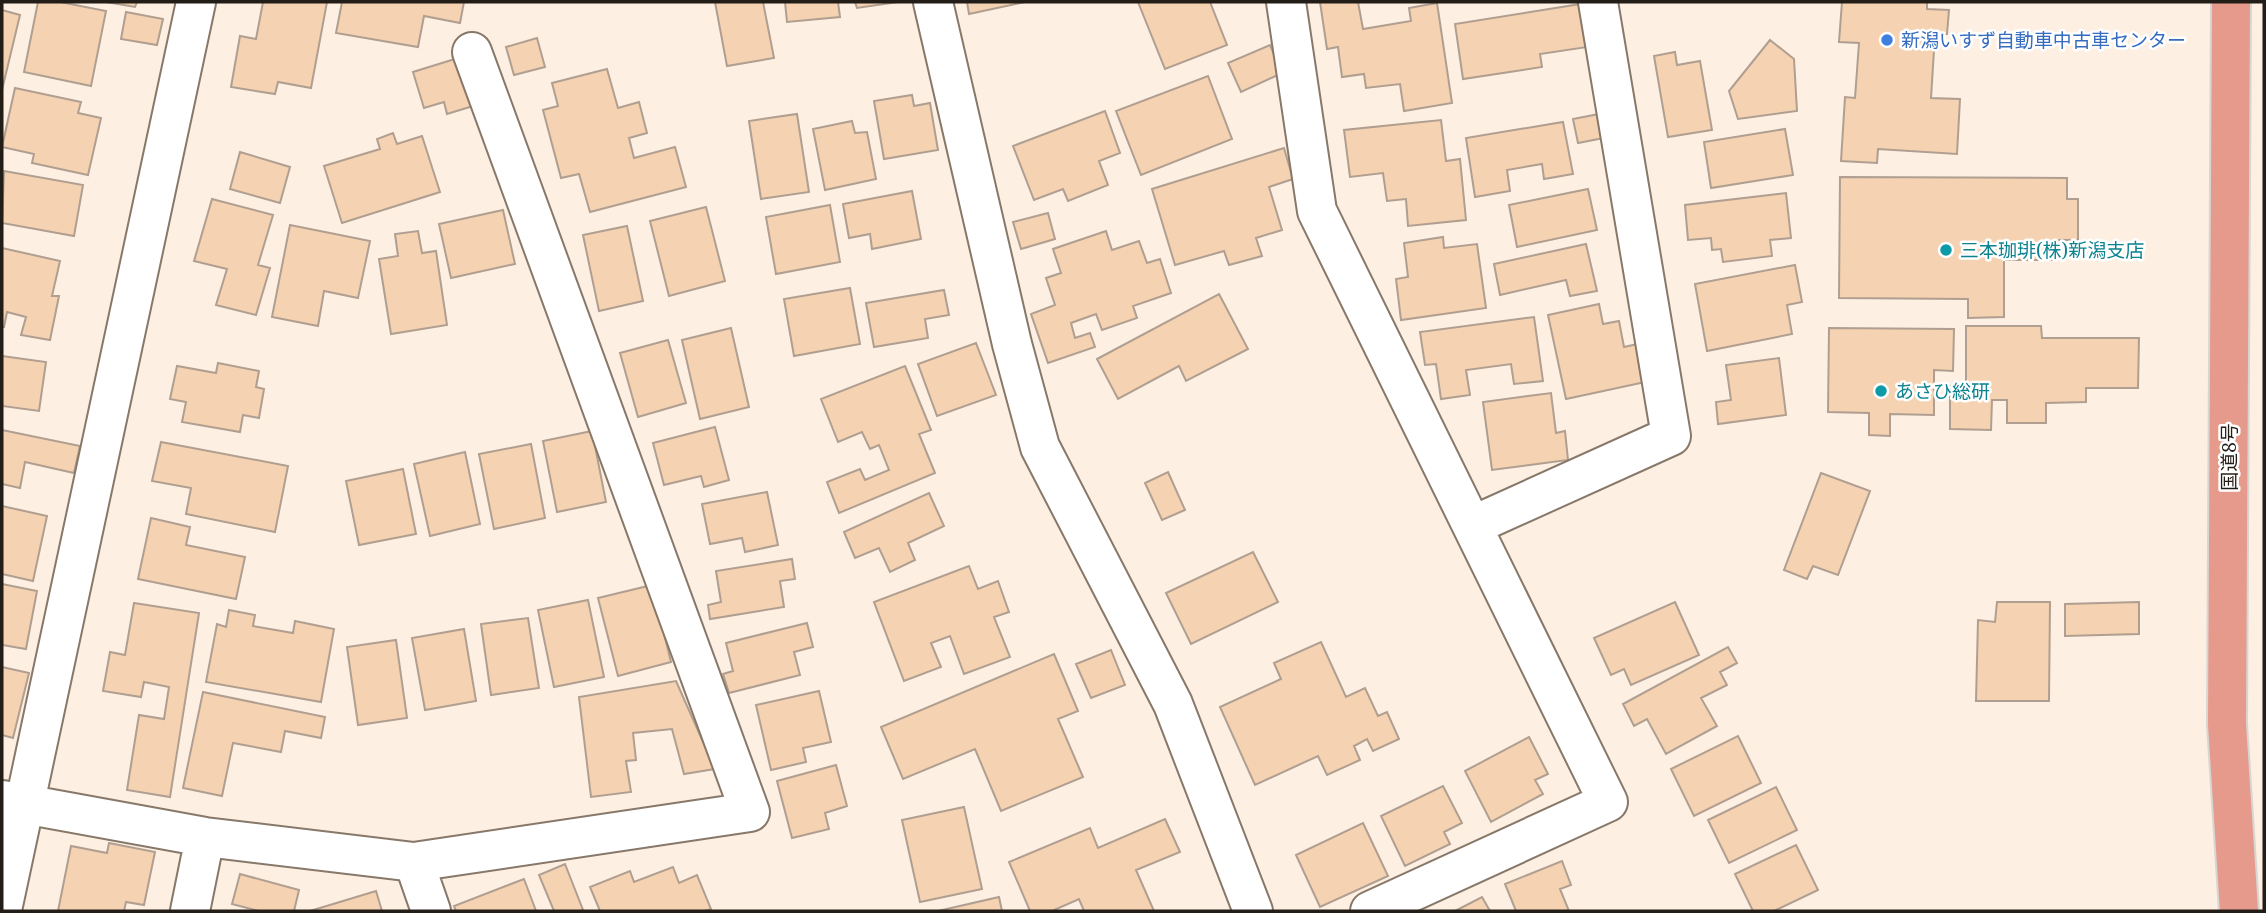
<svg xmlns="http://www.w3.org/2000/svg" width="2266" height="913" viewBox="0 0 2266 913" font-family="'Noto Serif','Noto Sans JP',serif">
<rect width="100%" height="100%" fill="#fdefe2"/>
<path fill="#f5d2b1" stroke="#b09f90" stroke-width="2" d="M38,2H60L106,11L91,86L24,72Z
M106,2H137L135,7Z
M263,2H327L311,88L278,82L275,94L231,87L240,36L256,39Z
M342,2H464L460,23L424,16L418,47L336,33Z
M715,2H763L774,58L727,66Z
M785,2H838L840,17L787,22Z
M855,2H898L857,8Z
M967,2H1025L969,14Z
M1138,2H1210L1227,45L1165,69Z
M1320,2H1358L1363,29L1411,21L1409,8L1437,3L1452,103L1404,111L1400,84L1366,88L1364,74L1342,77L1338,47L1327,49Z
M1842,2H1927V9L1949,10L1947,34H1935L1931,98L1960,99L1957,154L1878,149L1877,163L1841,161L1845,97L1855,98L1859,43L1839,42Z
M1587,3L1594,46L1540,54L1542,67L1463,79L1455,24Z
M2,10L20,15L2,90Z
M126,12L163,19L157,45L121,39Z
M537,38L545,67L514,75L506,47Z
M1770,40L1794,59L1797,111L1738,119L1729,91Z
M1270,45L1282,73L1241,92L1228,63Z
M1675,52L1677,65L1700,61L1712,130L1668,137L1654,56Z
M458,58L473,106L447,114L444,102L424,108L413,72Z
M607,69L618,108L639,102L647,133L629,138L634,158L675,147L686,187L590,212L579,174L561,178L543,110L558,106L552,83Z
M1208,76L1232,139L1141,175L1116,111Z
M15,88L81,102L78,113L101,118L88,175L32,163L34,154L2,147Z
M912,95L914,106L930,103L938,150L884,159L874,101Z
M1105,111L1120,153L1099,161L1108,185L1068,201L1063,189L1034,200L1013,146Z
M1604,113L1609,137L1578,143L1573,119Z
M797,114L809,192L761,199L749,121Z
M1441,120L1446,161L1460,159L1466,220L1408,226L1406,199L1387,201L1383,173L1350,177L1344,130Z
M852,121L855,133L867,132L876,179L825,190L813,129Z
M1563,122L1573,174L1544,179L1542,164L1507,170L1510,191L1475,197L1466,138Z
M1785,129L1793,175L1711,188L1704,142Z
M393,133L397,144L422,136L440,192L342,223L324,166L380,149L377,139Z
M1284,148L1293,179L1269,187L1282,230L1256,238L1262,256L1229,265L1224,251L1175,265L1152,189Z
M240,152L290,167L280,203L230,189Z
M4,171L83,185L74,236L2,223Z
M1840,177L2067,178V199H2078V240H2054L2053,260H2004V317L1968,318V299L1839,298Z
M1588,189L1597,230L1517,247L1509,205Z
M912,191L921,239L872,249L870,234L849,238L843,204Z
M1786,193L1791,238L1770,240L1772,256L1723,262L1721,249L1712,250L1711,238L1688,240L1685,205Z
M212,199L273,215L258,265L270,268L256,315L216,305L227,269L194,261Z
M830,205L840,262L776,274L766,217Z
M706,207L725,281L669,296L650,221Z
M503,210L515,264L451,278L439,224Z
M1048,213L1055,239L1021,249L1013,222Z
M290,225L370,241L358,298L324,291L318,326L272,317Z
M627,226L643,301L599,311L583,235Z
M418,231L422,253L436,251L447,325L391,334L379,259L398,256L395,234Z
M1106,231L1112,250L1139,241L1147,263L1160,259L1171,293L1133,306L1137,318L1102,330L1096,314L1071,323L1075,338L1090,333L1095,347L1048,363L1031,314L1055,305L1046,278L1061,273L1053,249Z
M1443,237L1444,248L1477,244L1486,308L1401,320L1396,279L1408,277L1404,243Z
M1586,244L1597,291L1570,296L1566,280L1500,295L1494,264Z
M2,248L60,261L52,296H59L50,340L21,335L26,317L7,312L4,327H2Z
M1795,265L1802,302L1787,305L1792,334L1707,351L1695,284Z
M850,288L860,344L794,356L784,299Z
M944,290L949,315L925,319L928,338L874,347L866,303Z
M1219,294L1248,349L1186,381L1179,366L1118,399L1097,359Z
M1599,304L1603,324L1619,321L1624,347L1642,343L1650,381L1566,399L1548,315Z
M1534,317L1543,381L1514,384L1511,364L1466,370L1470,395L1441,399L1436,364L1425,365L1420,332Z
M1966,326H2041L2042,338H2139L2138,388H2086V402L2046,403V423H2007V400H1992L1991,430L1950,429V386L1966,385Z
M731,328L749,407L700,419L682,340Z
M1829,328L1954,329L1953,371L1934,370V415L1890,414V436L1869,435V413L1828,412Z
M668,340L686,403L638,417L620,353Z
M976,343L996,395L937,416L918,364Z
M2,356L46,362L39,411L2,406Z
M1779,358L1786,415L1718,424L1716,402L1731,400L1726,365Z
M218,363L259,371L256,387L264,389L259,418L243,415L240,432L182,422L186,402L170,399L177,366L216,373Z
M905,366L931,430L919,434L935,473L839,513L827,482L860,469L865,480L889,470L879,445L870,449L862,432L838,442L821,399Z
M1551,393L1556,433L1565,431L1568,460L1492,470L1483,402Z
M715,427L729,480L704,487L701,476L664,485L653,443Z
M2,430L80,446L74,473L25,462L20,488L2,484Z
M592,431L606,502L557,512L543,441Z
M161,442L288,466L275,532L186,514L191,488L152,481Z
M531,444L545,518L494,529L479,454Z
M465,452L480,524L430,536L414,464Z
M403,469L416,534L359,545L346,481Z
M1168,472L1185,510L1162,520L1145,483Z
M1821,473L1870,491L1838,575L1813,566L1807,579L1784,570Z
M767,492L778,545L745,552L742,538L710,544L702,504Z
M929,493L944,526L908,543L915,560L890,572L879,548L855,558L844,532Z
M2,506L47,516L33,581L2,574Z
M151,518L190,527L186,545L245,557L236,599L138,579Z
M1253,552L1278,602L1191,644L1166,593Z
M792,559L795,579L780,581L784,607L710,619L708,605L721,602L716,571Z
M969,566L978,589L998,581L1009,612L994,617L1010,657L964,674L950,636L931,643L941,667L904,681L874,602Z
M2,584L37,591L26,649L2,645Z
M652,585L671,662L618,676L598,598Z
M588,600L604,677L554,687L538,610Z
M1675,602L1699,655L1631,685L1624,669L1611,675L1594,638Z
M1997,602H2050L2049,701H1976L1978,620L1995,622Z
M2139,602V634L2065,636V604Z
M134,603L199,613L170,797L127,790L139,715L164,719L169,687L144,682L141,697L103,691L110,652L125,655Z
M229,610L255,615L253,626L293,633L295,621L334,629L321,702L206,682L217,624L226,627Z
M528,618L539,688L491,695L481,624Z
M807,623L813,647L794,652L800,675L729,693L723,674L733,671L726,643Z
M464,629L476,701L425,710L412,638Z
M396,640L407,718L358,725L347,647Z
M1321,642L1346,697L1365,688L1378,716L1387,712L1399,739L1373,751L1367,739L1354,746L1360,760L1327,775L1318,756L1255,785L1220,707L1281,679L1274,663Z
M1728,647L1737,663L1720,672L1727,685L1701,698L1717,726L1666,754L1647,719L1634,726L1623,704Z
M1111,650L1125,685L1091,698L1076,664Z
M1054,654L1078,711L1058,719L1083,777L1001,811L975,749L903,779L881,727Z
M2,667L29,673L13,738L2,735Z
M676,681L715,769L684,774L672,729L633,733L636,760L626,761L631,792L591,797L579,697Z
M819,691L831,742L803,748L806,762L771,770L756,705Z
M203,692L325,717L321,738L285,731L281,752L233,743L222,796L183,788Z
M1738,736L1761,783L1694,816L1671,769Z
M1529,737L1548,774L1535,780L1543,794L1491,822L1465,771Z
M836,765L847,806L825,813L829,829L792,838L777,781Z
M1443,786L1462,823L1444,832L1450,844L1405,866L1381,816Z
M1776,787L1797,830L1729,863L1708,820Z
M964,807L982,889L920,902L902,820Z
M1165,819L1180,852L1136,870L1154,911H1084L1079,899L1052,911H1030L1009,862L1090,828L1098,848Z
M1363,823L1388,876L1320,907L1296,855Z
M109,843L155,852L144,905L126,902L124,911H58L71,846L107,853Z
M1796,845L1818,890L1774,911H1753L1735,874Z
M1562,861L1571,885L1560,889L1569,911H1516L1505,884Z
M565,864L583,910L580,911H554L539,875Z
M673,867L679,883L697,875L711,909L704,911H600L590,887L630,871L634,882Z
M240,874L299,890L294,911H259L232,904Z
M524,879L536,911H456L454,906Z
M376,891L382,911H310Z
M999,897L1002,911H938Z
M1482,897L1490,911H1455Z"/>
<g fill="none" stroke-linecap="round" stroke-linejoin="round">
<g stroke="#877869" stroke-width="42">
<path id="minor" d="M933,2L1012,344L1040,447L1173,704L1253,911
M1286,2L1317,211L1608,802L1370,911
M1474,525L1671,436L1598,2
M2,800L205,837L414,862
M2,910L196,2
M190,911L205,837
M431,911L414,862L750,812L472,52"/>
</g>
<g stroke="#d7d6d5" stroke-width="42">
<path id="trunk" d="M2231,2L2227,724L2239,911"/>
</g>
<use href="#minor" stroke="#fff" stroke-width="38"/>
<use href="#trunk" stroke="#e69a8b" stroke-width="38"/>
</g>
<circle fill="#3f7fe0" stroke="#fff" stroke-width="2.5" cx="1887" cy="40" r="7"/>
<g fill="#0f9aa8" stroke="#fff" stroke-width="2.5">
<circle cx="1946" cy="250" r="7"/>
<circle cx="1881" cy="391" r="7"/>
</g>
<g text-anchor="middle" dominant-baseline="central" stroke-width="5" stroke-linejoin="round" paint-order="stroke">
<g font-size="19" fill="#366cbe" stroke="#fff" text-anchor="start">
<text x="1901" y="40">新潟いすず自動車中古車センター</text>
</g>
<g font-size="19" fill="#0d838f" stroke="#fff" text-anchor="start">
<text x="1960" y="250">三本珈琲(株)新潟支店</text>
<text x="1895" y="391">あさひ総研</text>
</g>
<g font-size="19" fill="#231d17" stroke="#fff">
<text transform="translate(2229 457) rotate(-90)">国道8号</text>
</g>
</g>
<rect width="2266" height="913" fill="none" stroke="#231d17" stroke-width="7"/>
</svg>
